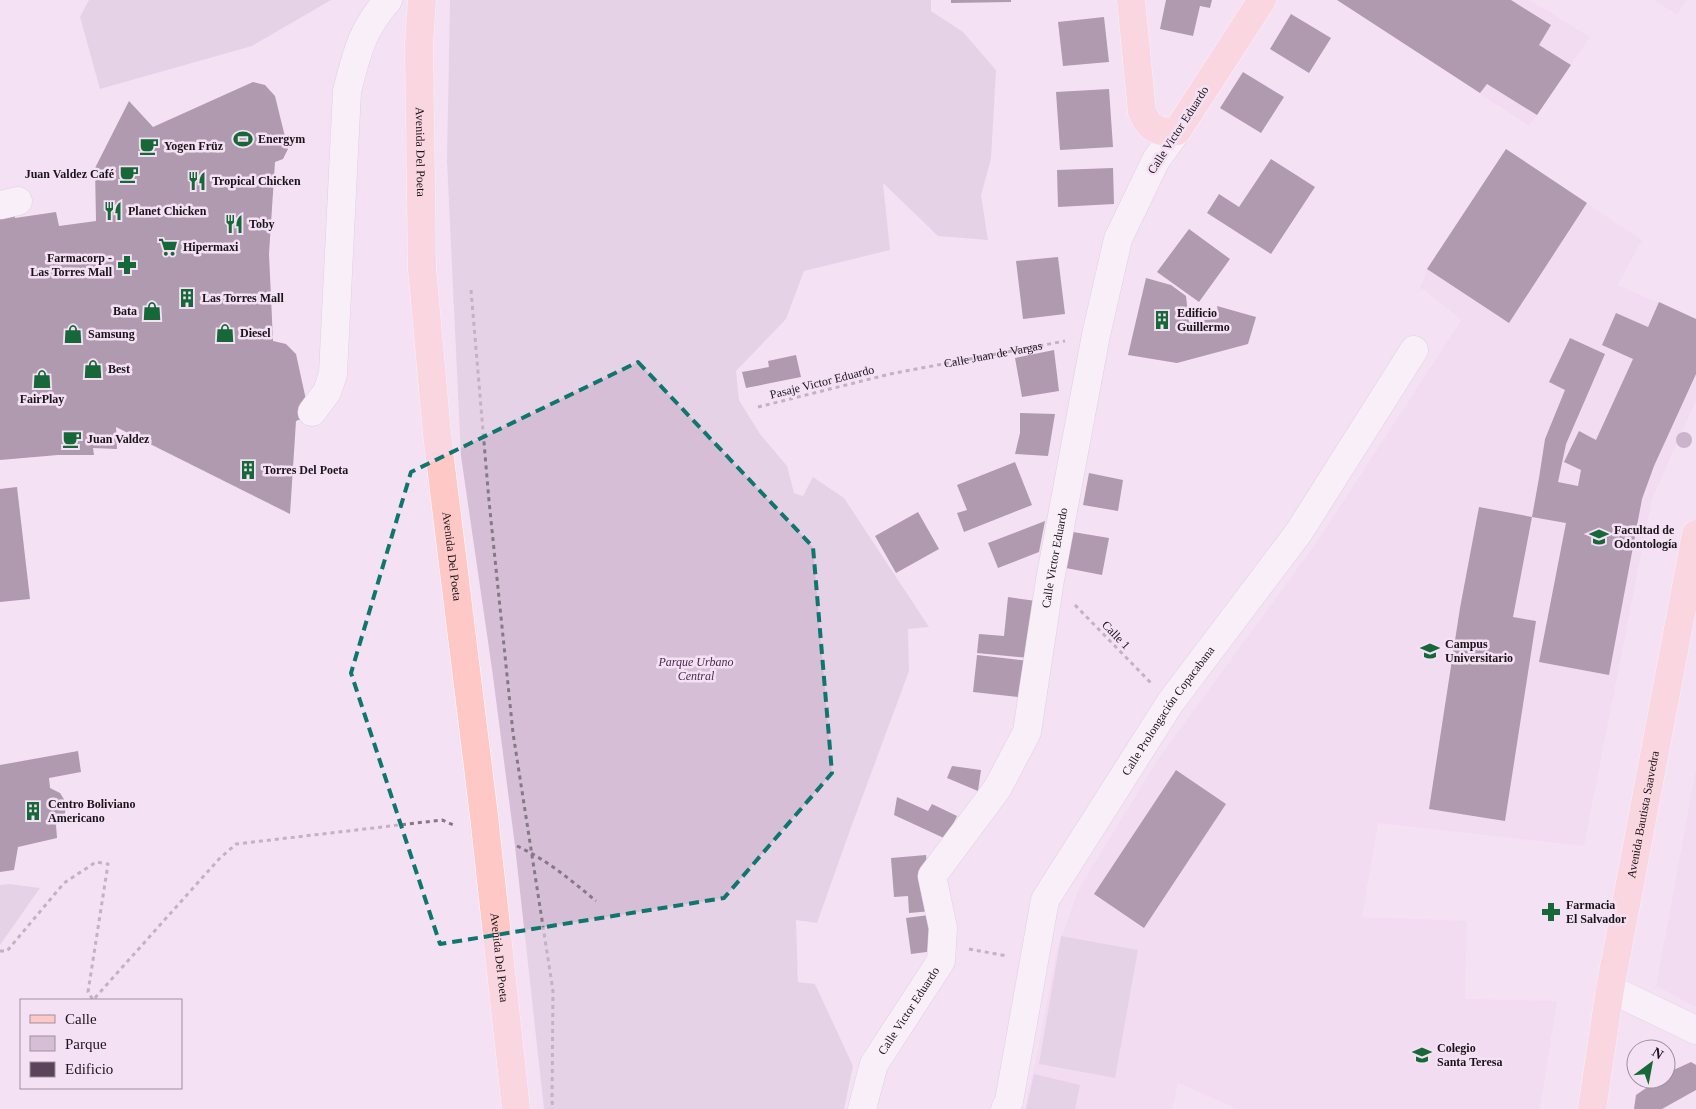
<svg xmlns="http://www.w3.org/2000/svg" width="1696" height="1109" viewBox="0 0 1696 1109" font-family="'Times New Roman',serif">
<rect width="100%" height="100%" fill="#f4e2f4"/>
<path fill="#eed6ee" d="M1337,0H1530L1590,37L1529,126Z
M1654,0H1687L1677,15Z
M1506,149L1642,240L1618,285L1696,319V401L1652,499L1584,846L1378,823L1362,917L1467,921L1465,999L1557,1001L1540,1109H1237L1178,1083L1172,1109H1025L1040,1039L1056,953L1079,888L1158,759L1316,543L1461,320L1420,287L1427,269Z
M1696,769V1007L1656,986Z"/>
<path fill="#d6bfd6" d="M89,0H331L252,46L100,89L80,17Z
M450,0H931V11L963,32L996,70L991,159L981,195L988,240L938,236L883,183L890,250L804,271L786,319L736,371L739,400L760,434L787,466L794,493L803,496L813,477L844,498L929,627L908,629L909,671L849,833L817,923L796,920L798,982L815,984L853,1066L844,1109H544L515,846L492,669L461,456L447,161Z
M9,884L40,888L0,945V885Z
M1061,936L1138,950L1115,1078L1039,1064Z
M1034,1074L1080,1085L1075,1109H1026Z"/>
<path fill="#5b435c" d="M951,0H1011V2L951,3Z
M1166,0H1212L1210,8L1200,6L1193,36L1160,29Z
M1337,0H1511L1551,25L1539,45L1571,65L1537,115L1487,84L1480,93Z
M1291,14L1331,38L1309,73L1270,49Z
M1104,17L1109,62L1063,66L1058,22Z
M1243,72L1284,97L1261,133L1220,108Z
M253,82L265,85L275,96L288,149L283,159L275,162L269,254L273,341L286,344L296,354L308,409L304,418L296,421L290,514L116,427L117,449L93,448L94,455H58L0,460V211L14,208L15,218L56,212L59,226L96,221L95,168L129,101L153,127Z
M1109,89L1113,147L1060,150L1056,92Z
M1506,149L1587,203L1509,323L1427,269Z
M1271,159L1315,187L1271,254L1207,213L1219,194L1239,207Z
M1113,168L1114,204L1058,207L1057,170Z
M1189,229L1230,259L1199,302L1157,272Z
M1058,257L1065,314L1023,319L1016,261Z
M1146,278L1171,285L1186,296L1189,322L1219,318L1217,306L1256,317L1248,344L1177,363L1128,355Z
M1659,302L1696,319V374L1654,466L1642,499L1609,675L1539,662L1566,523L1532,517L1513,617L1536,621L1505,821L1429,809L1460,608L1479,507L1532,517L1539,478L1545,439L1565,390L1549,382L1570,338L1605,354L1566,444L1558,482L1578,486L1581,470L1564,462L1579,431L1596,440L1633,359L1602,345L1616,313L1648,327Z
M1054,350L1059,391L1022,397L1015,358Z
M796,355L801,377L746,388L742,372L769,367L768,361Z
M1020,413L1055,414L1048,456L1015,454L1020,433Z
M1015,462L1032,505L964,532L957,513L967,510L957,485Z
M1089,473L1123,480L1118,511L1083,505Z
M17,487L30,599L0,602V489Z
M918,512L939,549L896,573L875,536Z
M1045,521L1039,552L998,568L988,543Z
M1073,532L1109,538L1102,575L1066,568Z
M1008,597L1036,601L1029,658L977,653L979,634L1004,636Z
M977,655L1030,661L1026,698L973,692Z
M78,751L81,772L49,778L50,788L60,793L67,804L64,817L56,825L57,838L18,847L14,870L0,872V765Z
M952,766L981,770L978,791L947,778Z
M1176,770L1226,804L1144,928L1094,894Z
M897,797L928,811L932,804L957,816L946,839L894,815Z
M926,855L932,911L909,913L908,896L894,897L891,858Z
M929,915L934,951L911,954L906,918Z
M1691,1062L1696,1065V1090L1662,1109H1634L1636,1095L1659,1079H1666L1667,1073Z"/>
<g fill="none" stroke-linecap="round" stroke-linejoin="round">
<g stroke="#cab8ca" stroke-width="29">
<g id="minor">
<path d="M0,205L18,201"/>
<path d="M312,412L327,392L333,374L347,91C357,53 361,31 388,0"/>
<path d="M1610,989L1696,1030"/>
<path id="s2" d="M862,1109L874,1064L941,961L943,928L932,876L997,789L1027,732L1050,580L1096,335L1118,239L1156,160L1177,131"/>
<path id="s3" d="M1005,1109L1009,1101L1045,900L1170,703L1299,532L1414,350"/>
</g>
</g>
<g stroke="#fff" stroke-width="29">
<g id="major">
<path id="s4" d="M422,0L419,44L422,268L437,434L484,816L516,1109"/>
<path d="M1131,0L1142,112C1150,130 1158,133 1177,131L1262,0"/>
<path id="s5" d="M1592,1109L1610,989L1696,534"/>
</g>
</g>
<g stroke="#857985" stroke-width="3" stroke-dasharray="4 4" stroke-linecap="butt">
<path d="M471,290L489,501L513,733L553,991L552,1101L553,1109"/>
<path id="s1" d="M758,407L890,374L1065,341"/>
<path d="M1075,605L1151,683"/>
<path d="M517,846C547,860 571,880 596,901"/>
<path d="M969,949L1007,956"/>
<path d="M0,951H7L64,883L96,862L108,864L88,992L93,1000L219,859L236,844L442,820L456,826"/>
</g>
<use href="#minor" stroke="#fff" stroke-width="28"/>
<use href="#major" stroke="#fec8c7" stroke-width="28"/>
</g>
<circle fill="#987c99" cx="1684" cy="440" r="8"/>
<path d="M0 0H1696V1109H0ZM638,362L813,547L832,773L724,898L440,944L351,673L411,472Z" fill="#f4e2f4" fill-opacity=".55" fill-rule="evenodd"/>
<path fill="none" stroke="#0f766e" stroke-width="4" stroke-dasharray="10 6" stroke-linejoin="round" d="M638,362L813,547L832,773L724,898L440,944L351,673L411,472Z"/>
<defs>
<g id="stadium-bare" transform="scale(1.5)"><path d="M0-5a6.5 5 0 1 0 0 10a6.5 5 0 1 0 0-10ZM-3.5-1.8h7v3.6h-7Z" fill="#166838" stroke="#f4e2f4" stroke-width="2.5" paint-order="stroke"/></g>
<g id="cafe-bare" transform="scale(1.5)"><path d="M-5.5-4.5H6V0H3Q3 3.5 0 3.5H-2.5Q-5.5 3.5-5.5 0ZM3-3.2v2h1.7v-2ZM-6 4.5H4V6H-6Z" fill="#166838" stroke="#f4e2f4" stroke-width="2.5" paint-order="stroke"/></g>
<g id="restaurant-bare" transform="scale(1.5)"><path d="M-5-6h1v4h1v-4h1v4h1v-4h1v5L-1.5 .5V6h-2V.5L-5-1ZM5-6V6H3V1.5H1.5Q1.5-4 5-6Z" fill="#166838" stroke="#f4e2f4" stroke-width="2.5" paint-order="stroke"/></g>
<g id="supermarket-bare" transform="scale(1.5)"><path d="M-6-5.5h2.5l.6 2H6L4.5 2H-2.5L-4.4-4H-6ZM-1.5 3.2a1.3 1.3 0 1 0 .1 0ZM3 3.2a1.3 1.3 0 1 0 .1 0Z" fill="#166838" stroke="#f4e2f4" stroke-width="2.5" paint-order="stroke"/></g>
<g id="pharmacy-bare" transform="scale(1.5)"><path d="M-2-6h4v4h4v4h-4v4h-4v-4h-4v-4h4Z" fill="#166838" stroke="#f4e2f4" stroke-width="2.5" paint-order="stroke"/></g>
<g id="building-bare" transform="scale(1.5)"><path d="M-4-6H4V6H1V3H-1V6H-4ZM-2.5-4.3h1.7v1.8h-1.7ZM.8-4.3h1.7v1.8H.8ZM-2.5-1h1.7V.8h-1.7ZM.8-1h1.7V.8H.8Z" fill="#166838" stroke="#f4e2f4" stroke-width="2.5" paint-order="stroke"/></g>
<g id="shop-bare" transform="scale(1.5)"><path d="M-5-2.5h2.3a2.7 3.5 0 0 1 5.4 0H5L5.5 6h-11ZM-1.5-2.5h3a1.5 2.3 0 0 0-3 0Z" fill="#166838" stroke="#f4e2f4" stroke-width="2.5" paint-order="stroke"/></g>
<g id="university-bare" transform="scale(1.5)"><path d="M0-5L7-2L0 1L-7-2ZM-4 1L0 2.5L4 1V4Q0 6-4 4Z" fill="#166838" stroke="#f4e2f4" stroke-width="2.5" paint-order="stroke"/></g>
<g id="school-bare" transform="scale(1.5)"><path d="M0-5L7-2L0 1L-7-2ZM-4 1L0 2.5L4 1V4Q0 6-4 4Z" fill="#166838" stroke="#f4e2f4" stroke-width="2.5" paint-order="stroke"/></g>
</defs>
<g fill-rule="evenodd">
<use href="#stadium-bare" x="243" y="139"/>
<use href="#cafe-bare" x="149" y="146"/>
<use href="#cafe-bare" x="129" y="174"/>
<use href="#restaurant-bare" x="197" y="181"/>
<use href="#restaurant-bare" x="113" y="211"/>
<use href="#restaurant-bare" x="234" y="224"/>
<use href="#supermarket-bare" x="168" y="247"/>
<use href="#pharmacy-bare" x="127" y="265"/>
<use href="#building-bare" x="187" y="298"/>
<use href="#shop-bare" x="152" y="311"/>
<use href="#building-bare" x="1162" y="320"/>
<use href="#shop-bare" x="225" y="333"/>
<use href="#shop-bare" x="73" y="334"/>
<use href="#shop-bare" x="93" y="369"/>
<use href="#shop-bare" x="42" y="379"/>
<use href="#cafe-bare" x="72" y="439"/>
<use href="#building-bare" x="248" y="470"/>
<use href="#university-bare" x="1599" y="537"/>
<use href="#university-bare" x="1430" y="651"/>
<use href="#building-bare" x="33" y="811"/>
<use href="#pharmacy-bare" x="1551" y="912"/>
<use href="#school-bare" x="1422" y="1055"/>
</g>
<g text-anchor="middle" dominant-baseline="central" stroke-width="5" stroke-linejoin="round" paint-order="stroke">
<g font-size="12" fill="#1a131a" stroke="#f4e2f4">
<text transform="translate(1178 130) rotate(-57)">Calle Victor Eduardo</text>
<text stroke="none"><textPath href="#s4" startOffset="152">Avenida Del Poeta</textPath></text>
<text stroke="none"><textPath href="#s1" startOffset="241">Calle Juan de Vargas</textPath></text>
<text transform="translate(822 382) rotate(-14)">Pasaje Victor Eduardo</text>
<text stroke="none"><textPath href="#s4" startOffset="558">Avenida Del Poeta</textPath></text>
<text stroke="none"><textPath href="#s2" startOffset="605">Calle Victor Eduardo</textPath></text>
<text transform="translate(1116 635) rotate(46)">Calle 1</text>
<text stroke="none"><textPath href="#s3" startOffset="439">Calle Prolongación Copacabana</textPath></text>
<text stroke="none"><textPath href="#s5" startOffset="299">Avenida Bautista Saavedra</textPath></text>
<text stroke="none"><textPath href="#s4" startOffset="962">Avenida Del Poeta</textPath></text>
<text stroke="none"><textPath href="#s2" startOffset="110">Calle Victor Eduardo</textPath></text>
</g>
<g font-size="12" font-weight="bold" fill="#1a131a" stroke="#f4e2f4" text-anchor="start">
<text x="258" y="139">Energym</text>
<text x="164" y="146">Yogen Früz</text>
<text x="114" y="174" text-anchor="end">Juan Valdez Café</text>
<text x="212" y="181">Tropical Chicken</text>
<text x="128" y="211">Planet Chicken</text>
<text x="249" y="224">Toby</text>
<text x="183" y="247">Hipermaxi</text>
<text x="112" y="258" text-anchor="end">Farmacorp -<tspan x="112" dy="14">Las Torres Mall</tspan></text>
<text x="202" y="298">Las Torres Mall</text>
<text x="137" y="311" text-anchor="end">Bata</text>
<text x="1177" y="313">Edificio<tspan x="1177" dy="14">Guillermo</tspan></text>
<text x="240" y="333">Diesel</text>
<text x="88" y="334">Samsung</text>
<text x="108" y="369">Best</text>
<text x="42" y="399" text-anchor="middle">FairPlay</text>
<text x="87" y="439">Juan Valdez</text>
<text x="263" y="470">Torres Del Poeta</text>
<text x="1614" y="530">Facultad de<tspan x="1614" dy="14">Odontología</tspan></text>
<text x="1445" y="644">Campus<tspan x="1445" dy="14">Universitario</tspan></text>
<text x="48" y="804">Centro Boliviano<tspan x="48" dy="14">Americano</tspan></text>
<text x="1566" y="905">Farmacia<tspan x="1566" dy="14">El Salvador</tspan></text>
<text x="1437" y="1048">Colegio<tspan x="1437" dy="14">Santa Teresa</tspan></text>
</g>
<g font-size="12" font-style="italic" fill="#4d284e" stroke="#f4e2f4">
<text x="696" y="662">Parque Urbano<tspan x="696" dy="14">Central</tspan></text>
</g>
</g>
<rect x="20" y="999" width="162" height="90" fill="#f4e2f4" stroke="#9d8f9d"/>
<rect x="30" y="1015" width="25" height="8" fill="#fec8c7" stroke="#9d8f9d"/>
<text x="65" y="1024" font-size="15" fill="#1a131a">Calle</text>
<rect x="30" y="1036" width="25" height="15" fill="#d6bfd6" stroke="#9d8f9d"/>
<text x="65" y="1049" font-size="15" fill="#1a131a">Parque</text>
<rect x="30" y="1062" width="25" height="15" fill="#5b435c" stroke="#9d8f9d"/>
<text x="65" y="1074" font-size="15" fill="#1a131a">Edificio</text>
<g transform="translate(1651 1064) rotate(32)"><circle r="24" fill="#f4e2f4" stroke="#9d8f9d"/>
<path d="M0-4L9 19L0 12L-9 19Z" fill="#166838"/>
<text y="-8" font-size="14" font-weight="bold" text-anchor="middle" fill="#1a131a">N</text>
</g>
</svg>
